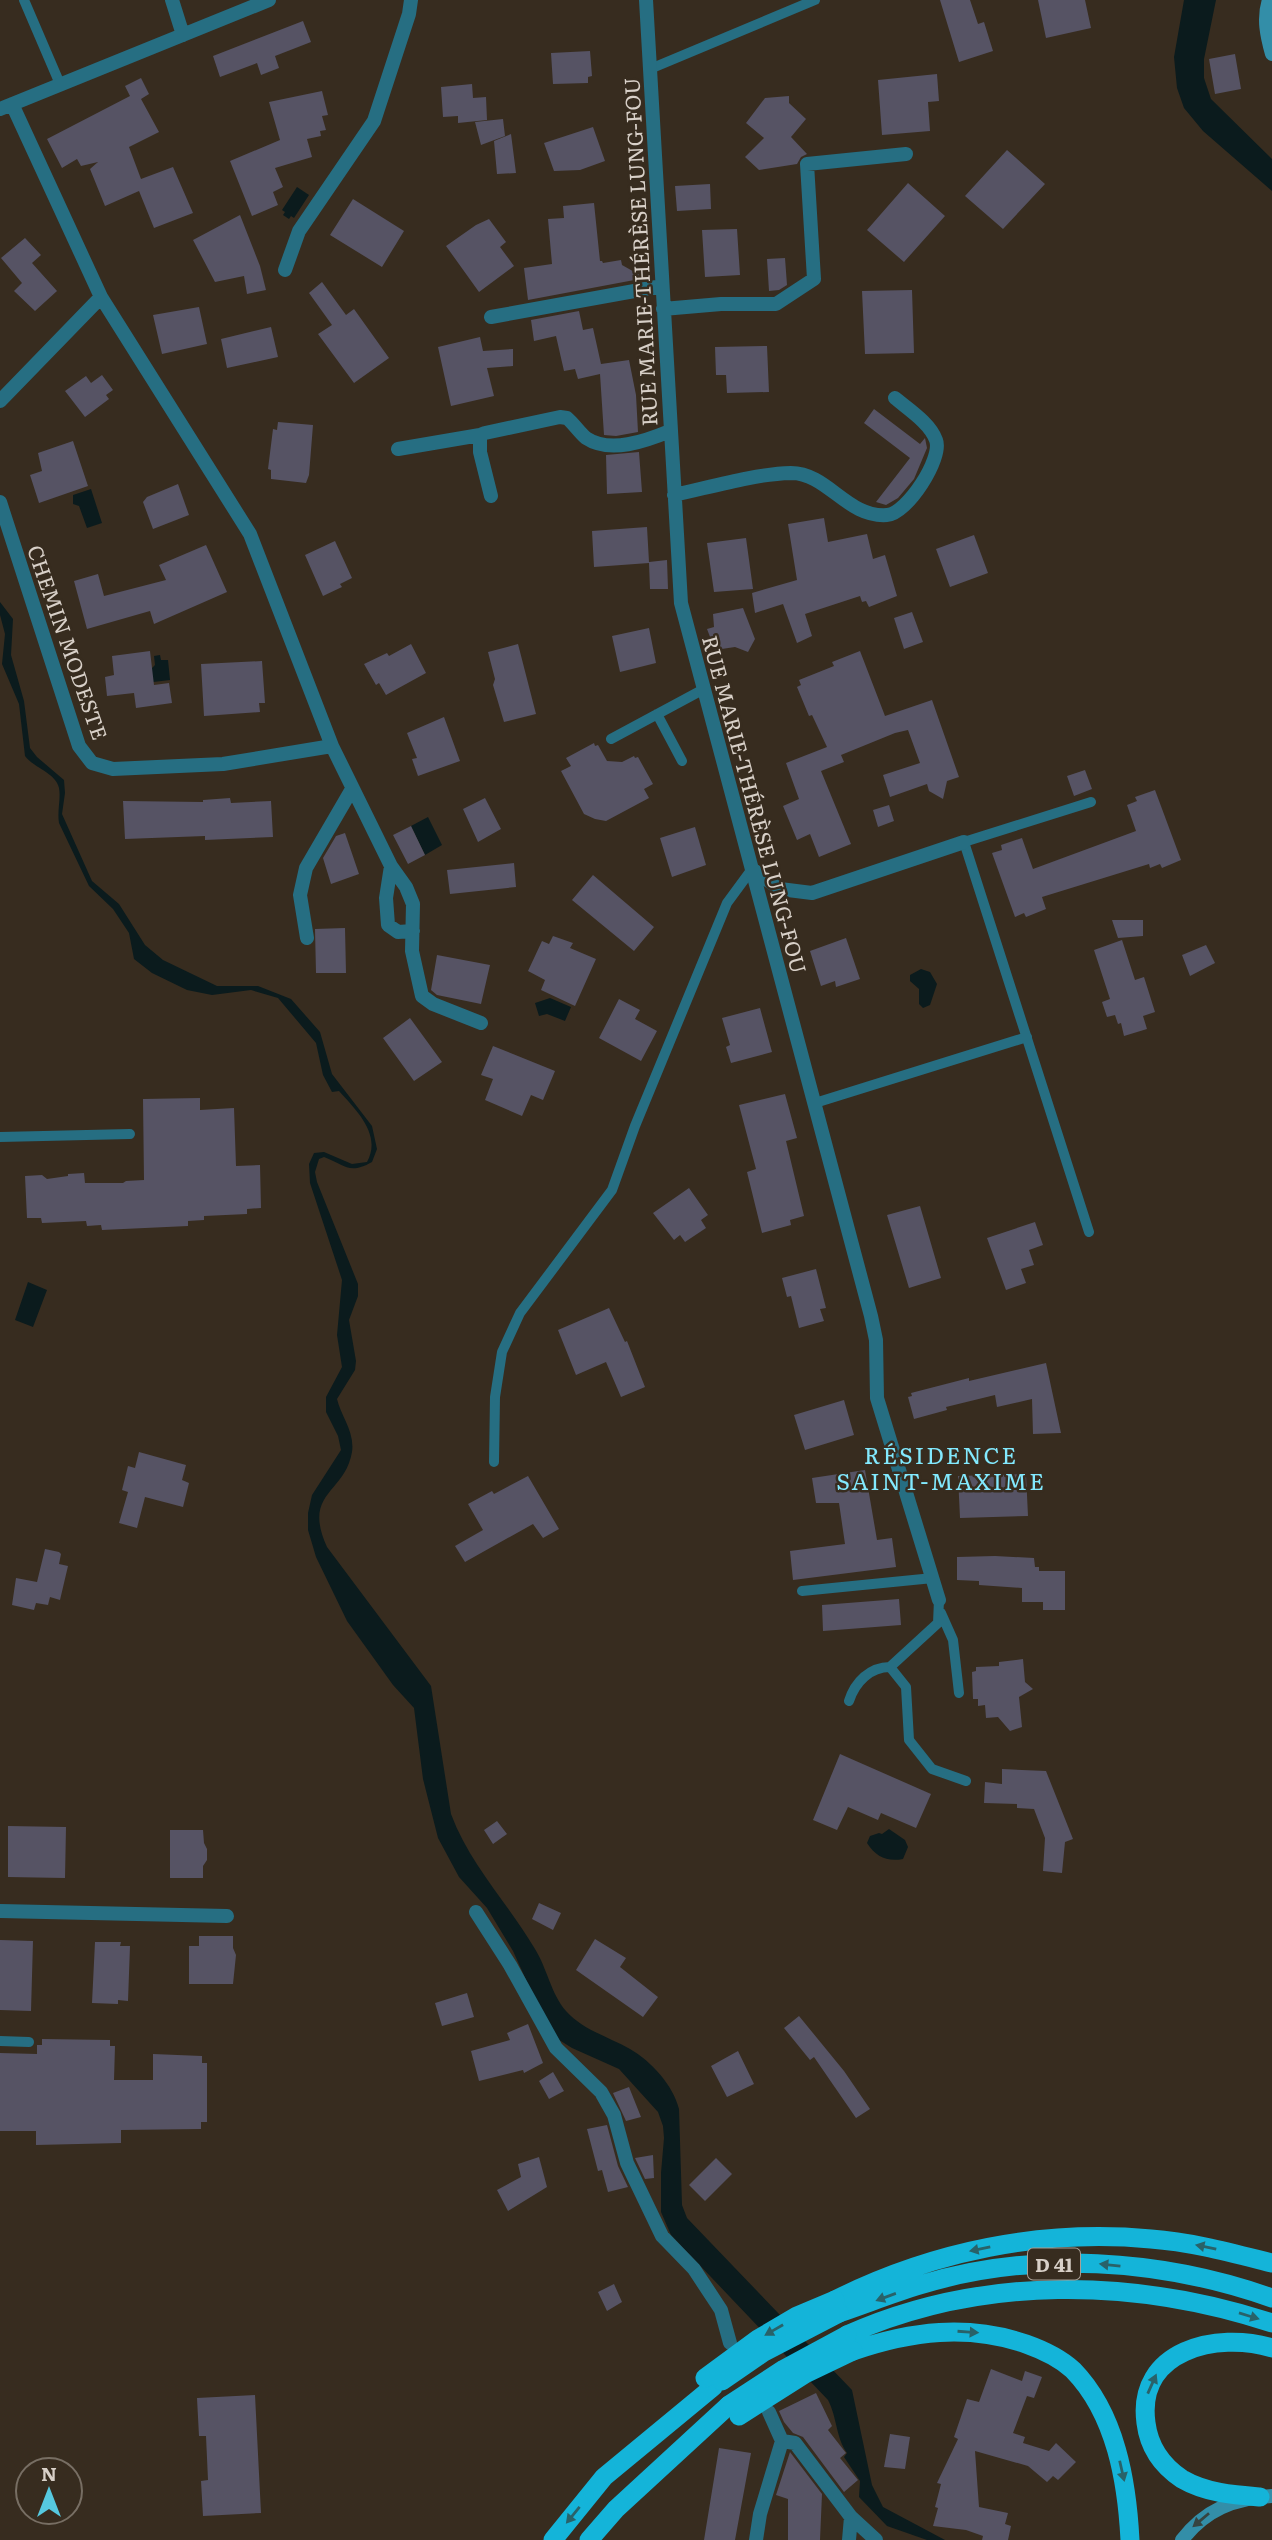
<svg xmlns="http://www.w3.org/2000/svg" width="1272" height="2540" viewBox="0 0 1272 2540" font-family="Literata,serif">
<rect width="100%" height="100%" fill="#372c1f"/>
<path fill="#0b1b1d" d="M1184,0H1216L1204,59V78L1211,99L1272,159V191L1203,131L1184,108L1177,88L1174,57Z
M297,187L309,195L294,218L291,216L289,219L283,215L285,212L282,210Z
M91,489L102,523L87,528L79,506L73,504V495Z
M0,602L13,619L11,655L24,701L30,748L37,757L64,780L65,793L62,814L92,881L119,904L145,945L163,960L217,986H258L291,999L320,1032L332,1074L372,1126L377,1149L372,1162C349,1175 345,1165 324,1157L319,1159L315,1172L317,1182L358,1284V1296L349,1320L356,1361L355,1370L337,1399C341,1416 355,1432 352,1452C345,1494 302,1492 327,1547L431,1686L451,1814C470,1865 508,1903 535,1949C547,1968 551,1994 566,2011C583,2030 607,2036 630,2049C651,2061 673,2085 679,2109L682,2205L687,2218L852,2390L872,2485L883,2507L945,2540H927L887,2526L859,2497L860,2481L844,2457L847,2453C836,2438 837,2417 828,2400L671,2235L661,2212V2173L664,2138L663,2126L658,2112L619,2069L572,2048L556,2038L532,1993L513,1951L487,1908L459,1877L438,1838L423,1779L414,1708L393,1685L347,1621L316,1557L308,1530V1513L312,1495L341,1450L338,1436L326,1412V1397L342,1367L337,1335L342,1280L310,1183L309,1164L314,1153L324,1152L352,1164L367,1162C382,1135 357,1111 339,1091L332,1092L323,1075L316,1043L278,998L251,990L212,995L187,990L152,973L134,959L129,933L113,909L89,886L59,823C57,811 61,799 59,788C56,773 34,768 25,756L19,704L2,664L5,634L0,615Z
M160,655L161,660H168L170,680L145,683L144,676L155,665L154,656Z
M428,817L442,845L425,855L411,826Z
M921,969L930,972L937,984L930,1005L923,1008L919,1004V989L910,981V975Z
M550,998L571,1007L565,1021L547,1014L539,1016L535,1003Z
M28,1282L47,1290L33,1327L15,1320Z
M889,1829L905,1840L908,1847L903,1859C887,1862 876,1857 867,1843L870,1836L879,1833L882,1834Z"/>
<path fill="#565364" d="M940,0H970L978,24L984,22L993,51L959,62Z
M1038,0H1085L1091,28L1046,38Z
M303,21L311,42L275,56L279,68L261,75L257,63L220,77L213,56Z
M590,51L592,76L588,77V83L553,84L551,53Z
M1235,54L1241,89L1215,94L1209,59Z
M937,74L939,101L928,102L930,131L882,135L878,80Z
M141,78L149,94L141,99L159,132L129,147L141,179L173,167L193,213L154,228L139,191L105,206L90,169L98,162L81,166L77,159L62,168L47,139L130,96L125,86Z
M472,84L473,98L486,97L487,120L458,123V116L443,117L441,87Z
M322,91L328,115L322,116L326,130L320,131L321,136L307,139L312,157L275,168L283,187L273,192L278,205L252,216L230,161L280,140L269,102Z
M789,96V103L806,119L791,137L807,154L801,157L797,164L759,170L745,157L764,138L746,123L765,98Z
M503,119L505,136L481,145L475,122Z
M593,127L605,161L580,170L554,171L544,143Z
M511,134L516,173L497,174L494,141Z
M1007,150L1045,184L1003,229L965,196Z
M908,183L945,216L904,262L867,230Z
M710,184L711,209L677,211L675,186Z
M353,199L404,231L382,267L330,235Z
M594,203L600,261H602L603,263L621,260L622,265L645,278L528,300L524,268L552,264L548,219L564,218L563,206Z
M240,215L260,266L266,290L247,294L244,276L215,282L193,240Z
M489,219L506,242L500,247L514,266L479,292L446,246L476,225Z
M737,229L740,275L705,277L702,230Z
M25,238L41,255L32,263L57,291L35,311L14,291L22,283L1,258Z
M785,258L787,285L779,290L769,291L767,259Z
M322,282L346,315L354,309L389,358L354,383L318,334L332,325L309,293Z
M912,290L914,353L865,354L862,291Z
M199,307L207,344L162,354L153,315Z
M579,311L583,330L593,328L601,364L629,360L636,395L638,432L616,436L604,435L600,374L578,379L575,369L564,371L556,336L534,341L531,320Z
M271,327L278,357L227,368L221,339Z
M480,337L483,351L513,349V366L487,368L494,396L451,406L438,347Z
M767,346L769,392L727,393L726,375H716L715,347Z
M102,375L113,390L106,395L109,399L85,417L65,391L86,376L91,383Z
M874,409L920,444L925,438L927,448L914,479L898,498L886,505L876,502L910,458L864,423Z
M278,422L313,425L309,475L306,483L271,479V470L268,469L273,429L277,430Z
M73,441L88,486L39,503L30,475L42,471L38,453Z
M639,452L642,492L607,494L606,455Z
M178,484L189,515L153,529L143,502L147,497Z
M824,518L828,542L867,534L873,559L885,555L897,596L869,607L866,601L862,602L860,596L805,614L812,636L797,643L783,604L755,613L752,593L797,580L788,524Z
M647,527L649,562L667,560L668,589H650L649,563L594,567L592,531Z
M974,535L988,573L950,587L936,549Z
M746,538L753,589L714,592L707,543Z
M335,541L352,578L340,584L342,587L323,596L305,555Z
M206,545L227,592L154,624L150,611L87,629L74,581L98,574L104,596L166,580L159,565Z
M743,608L755,639L748,652L735,647L715,650L707,629L714,627L713,614Z
M912,612L923,642L904,649L894,618Z
M649,628L656,663L620,672L612,636Z
M411,644L426,673L386,695L379,683L376,685L364,664L387,653L389,656Z
M518,644L536,714L504,722L493,685L495,679L488,652Z
M150,651L154,685L169,683L172,703L136,708L134,693L107,696L105,677L114,675L112,656Z
M860,651L885,716L932,700L959,777L947,781L943,799L929,791L927,784L890,797L883,775L920,763L908,730L895,733L841,755L844,762L821,771L851,844L819,857L810,834L797,840L783,806L799,799L786,763L827,747L812,715L809,716L797,687L801,685L799,680L834,666L832,662Z
M262,661L265,703H259L260,712L204,716L201,664Z
M444,717L460,761L418,776L412,759L417,758L407,733Z
M594,743L595,746L598,745L607,761L622,762L634,756L635,758L638,757L653,784L644,789L649,798L606,821L595,819L584,814L561,771L571,766L566,758Z
M1085,770L1092,789L1074,796L1067,776Z
M1155,790L1181,860L1162,868L1160,864L1150,868L1149,864L1042,897L1046,909L1026,917L1024,913L1015,917L992,853L1002,850L1001,845L1022,838L1033,869L1136,831L1127,805L1137,801L1135,797Z
M230,798L231,803L271,801L273,837L205,840V836L125,839L123,801L203,802V800Z
M485,798L501,829L478,842L463,809Z
M889,805L894,821L878,827L873,810Z
M411,826L425,855L408,864L393,835Z
M695,827L706,865L672,877L660,838Z
M345,833L359,874L331,884L323,858L336,836Z
M514,863L516,887L450,894L447,870Z
M593,875L654,927L634,951L572,900Z
M1112,920H1143V936L1118,938Z
M345,928L346,973H316L315,929Z
M553,936L573,943L570,948L596,959L575,1006L541,990L545,980L528,971L542,941L549,944Z
M846,938L860,979L836,987L835,981L821,986L810,951Z
M1122,940L1135,980L1144,977L1155,1012L1143,1016L1147,1029L1124,1036L1121,1023L1118,1024L1115,1015L1107,1017L1102,1002L1110,999L1094,950Z
M1206,945L1215,963L1190,976L1182,955Z
M437,955L490,965L481,1004L437,995L431,990Z
M619,999L640,1010L635,1019L657,1031L641,1061L599,1038Z
M760,1008L772,1052L731,1063L726,1047L730,1045L722,1018Z
M410,1018L442,1062L414,1081L383,1038Z
M493,1046L555,1071L543,1100L531,1095L522,1116L485,1100L493,1079L481,1075Z
M785,1094L797,1138L786,1141L804,1216L790,1220L791,1225L762,1233L747,1172L756,1169L739,1105Z
M200,1098V1110L234,1108L236,1166L260,1165L261,1208L247,1209V1214L204,1216V1220L188,1221V1226L102,1230L101,1225L87,1226L86,1221L42,1223L41,1218H27L25,1176L42,1175L47,1179L68,1176V1174L84,1173L85,1183H123L126,1181L144,1180L143,1099Z
M689,1188L708,1215L701,1220L706,1228L685,1242L680,1235L674,1240L653,1213Z
M920,1206L941,1278L909,1288L887,1215Z
M1035,1222L1043,1245L1029,1250L1034,1265L1021,1269L1026,1283L1006,1290L987,1238Z
M816,1269L826,1308L820,1309L824,1321L799,1328L791,1296L787,1297L782,1278Z
M609,1308L625,1342L627,1341L645,1387L621,1397L606,1362L576,1375L558,1330Z
M1046,1363L1061,1433L1033,1434L1032,1399L997,1407L995,1395L946,1407L947,1410L914,1419L908,1397L912,1396L911,1393L969,1378V1381Z
M844,1400L854,1435L805,1450L794,1415Z
M139,1452L186,1465L182,1480L189,1483L183,1507L145,1497L137,1528L119,1523L128,1492L122,1490L128,1466L135,1468Z
M865,1470L877,1540L892,1538L896,1567L793,1580L790,1551L845,1544L839,1503H816L812,1478Z
M1026,1474L1028,1516L960,1518L958,1476Z
M528,1476L559,1529L543,1538L533,1524L465,1562L455,1546L483,1530L468,1504L492,1491L494,1494Z
M45,1549L59,1552L61,1554L59,1564L68,1566L60,1600L50,1597L48,1605L36,1603L34,1610L12,1605L16,1578L37,1582Z
M995,1556L1034,1558L1035,1567H1039V1571H1065V1610H1043V1602H1022V1588L979,1585V1581L957,1580V1557Z
M899,1599L901,1625L823,1631L822,1605Z
M1023,1659L1025,1682L1033,1689L1019,1697L1022,1727L1010,1731L998,1717L986,1718L985,1705L978,1706V1699H973L972,1672L976,1671V1667L999,1666V1662Z
M840,1754L931,1794L916,1828L881,1813L878,1820L848,1807L837,1830L813,1820Z
M1002,1769L1046,1771L1073,1839L1065,1842L1062,1873L1043,1871L1045,1838L1034,1809L1017,1808V1804L984,1803L985,1782L1002,1784Z
M497,1821L507,1834L493,1844L484,1830Z
M8,1826L66,1827L65,1878L8,1877Z
M170,1830H203L204,1843L207,1849V1860L203,1866V1878H170Z
M539,1903L561,1913L553,1930L532,1919Z
M199,1936H233V1948L236,1955L233,1984H189V1946H199Z
M595,1939L626,1958L620,1967L658,1997L643,2017L576,1970Z
M0,1940L33,1941L31,2011L0,2010Z
M95,1942H121L120,1946H130L128,2001L118,2000V2004L92,2003Z
M467,1993L474,2017L442,2026L435,2003Z
M799,2016L844,2071L870,2109L856,2118L814,2057L810,2060L784,2028Z
M528,2024L543,2063L524,2073L523,2070L479,2081L471,2051L510,2040L507,2033Z
M42,2039L110,2040V2046H115L114,2080H153V2054L202,2056V2063H207V2122H201V2129L121,2130V2143L36,2145V2131H0V2053L37,2054V2045H42Z
M738,2051L754,2084L727,2097L711,2066Z
M553,2072L564,2091L549,2099L539,2081Z
M629,2087L641,2117L626,2121L613,2093Z
M607,2125L618,2166L628,2187L608,2192L602,2170L598,2171L587,2129Z
M653,2155L654,2178L645,2179L635,2158Z
M539,2157L547,2187L508,2211L497,2190L521,2177L518,2164Z
M716,2158L732,2174L705,2201L689,2185Z
M614,2284L622,2302L607,2311L598,2292Z
M991,2369L1022,2381L1025,2371L1042,2377L1034,2398L1027,2396L1013,2433L1025,2437L1023,2443L1049,2451L1056,2443L1076,2462L1058,2480L1053,2476L1047,2482L1028,2466L975,2451L979,2507L1008,2513L1005,2524L1011,2526L1008,2540H982L983,2536L966,2530L933,2526L938,2508L935,2507L941,2484L937,2483L958,2439L954,2437L967,2399L979,2402Z
M816,2393L832,2426L828,2430L846,2453L840,2458L858,2480L844,2492L803,2437L793,2433L784,2422L779,2411Z
M255,2395L261,2513L203,2516L201,2481L208,2480L206,2436H199L197,2398Z
M890,2434L910,2437L905,2469L884,2467Z
M719,2448L751,2453L735,2540H704Z
M790,2452L822,2494L820,2540H788V2499L776,2495Z"/>
<g fill="none" stroke-linecap="round" stroke-linejoin="round">
<path stroke="#266e82" stroke-width="10" d="M24,0L60,84
M650,69L815,0
M657,714L682,761
M611,739L704,689
M815,1103L1027,1037
M0,1137L130,1134
M1089,1232L964,842L1091,802
M494,1462L495,1397L502,1352L520,1313L612,1190L635,1126L727,903L752,869
M802,1591L933,1578
M939,1600L938,1623L890,1667L906,1687L909,1740L932,1769L966,1781
M941,1613L953,1640L959,1693
M849,1701C855,1682 870,1667 890,1667
M0,2041L29,2042"/>
<path stroke="#266e82" stroke-width="14" d="M172,0L183,35
M646,0L681,603L871,1316L876,1340L877,1398L939,1600
M12,104L101,297L250,534L332,746L391,866L406,887L413,904L412,951L422,996L433,1004L481,1023
M0,109L269,0
M285,270L299,231L374,121L409,14L411,0
M663,309L721,304H776L814,279L807,164L906,154
M491,317L662,286
M0,401L101,297
M398,449L480,435
M674,495C711,487 754,474 791,473C828,473 847,518 887,515C907,514 943,458 936,440C930,423 908,409 895,398
M491,496L480,452V435L485,433L560,417L567,418C574,424 579,432 586,438C610,454 646,441 670,431
M0,502L79,746L92,763L113,769L223,764L332,746
M391,866L386,898L388,925L398,932L413,931
M752,869L780,889L812,893L964,842
M307,938L300,895L306,868L352,789
M0,1911L227,1916
M476,1912L510,1965L556,2048L601,2092L614,2115L627,2163L662,2236L694,2269L721,2310L730,2343
M769,2412L782,2441L795,2443L851,2517L876,2540
M756,2540L760,2514L782,2441
M849,2540L851,2517"/>
<path stroke="#338ea8" stroke-width="14" d="M1269,0C1263,18 1267,36 1272,54
M1182,2540C1205,2510 1234,2498 1272,2496"/>
<path stroke="#14b4d9" stroke-width="19" d="M835,2300C933,2251 1041,2229 1151,2239C1192,2242 1232,2253 1272,2263
M839,2313C866,2304 893,2293 920,2285C1033,2250 1162,2259 1272,2298
M847,2335C981,2275 1134,2278 1272,2323
M853,2351C911,2331 968,2324 1026,2344C1043,2350 1060,2358 1073,2370C1116,2414 1127,2482 1130,2540
M1260,2497C1234,2495 1206,2493 1182,2479C1161,2465 1149,2447 1146,2423C1136,2350 1217,2331 1272,2348
M553,2540L604,2477L713,2387
M589,2540L616,2509L729,2405"/>
<path stroke="#14b4d9" stroke-width="19" d="M705,2378L758,2339L797,2316L835,2300
M722,2381L764,2352L839,2313
M729,2405L784,2369L847,2335
M739,2416L805,2374L853,2351"/>
</g>
<defs><path id="oneway-solid" d="M-6-.8H1V-3.2L6.5 0L1 3.2V.8H-6Z" transform="scale(1.75)"/></defs>
<g fill="#296269">
<use href="#oneway-solid" transform="translate(1206 2247) rotate(-168)"/>
<use href="#oneway-solid" transform="translate(980 2249) rotate(168)"/>
<use href="#oneway-solid" transform="translate(1110 2265) rotate(-174)"/>
<use href="#oneway-solid" transform="translate(886 2297) rotate(160)"/>
<use href="#oneway-solid" transform="translate(1249 2316) rotate(17)"/>
<use href="#oneway-solid" transform="translate(774 2330) rotate(150)"/>
<use href="#oneway-solid" transform="translate(968 2332) rotate(4)"/>
<use href="#oneway-solid" transform="translate(1152 2384) rotate(-66)"/>
<use href="#oneway-solid" transform="translate(1122 2471) rotate(77)"/>
<use href="#oneway-solid" transform="translate(573 2515) rotate(129)"/>
</g>
<use fill="#364441" href="#oneway-solid" transform="translate(1201 2520) rotate(140)"/>
<g text-anchor="middle" dominant-baseline="central" stroke-width="5" stroke-linejoin="round" paint-order="stroke">
<rect fill="#372c1f" stroke="#a89f95" stroke-width="2" x="1028" y="2248.5" width="52" height="31" rx="5"/>
<g font-size="19" font-weight="bold" fill="#d8d0c8">
<text x="1054" y="2264">D 41</text>
</g>
<g font-size="21" fill="#d8d0c8" stroke="#372c1f">
<text transform="translate(639 252) rotate(-93)">RUE MARIE-THÉRÈSE LUNG-FOU</text>
<text transform="translate(69 642) rotate(71)">CHEMIN MODESTE</text>
<text transform="translate(756 804) rotate(75)">RUE MARIE-THÉRÈSE LUNG-FOU</text>
</g>
<g font-size="23" letter-spacing="2" fill="#82e9fe" stroke="#372c1f">
<text x="941" y="1454">RÉSIDENCE<tspan x="941" dy="26">SAINT-MAXIME</tspan></text>
</g>
</g>
<g transform="translate(49 2491)"><circle r="33" fill="#372c1f" stroke="#776e63" stroke-width="2"/>
<path d="M0-5L12 26L0 18L-12 26Z" fill="#56c9e0"/>
<text y="-10" font-size="19" font-weight="bold" text-anchor="middle" fill="#d8d0c8">N</text>
</g>
</svg>
